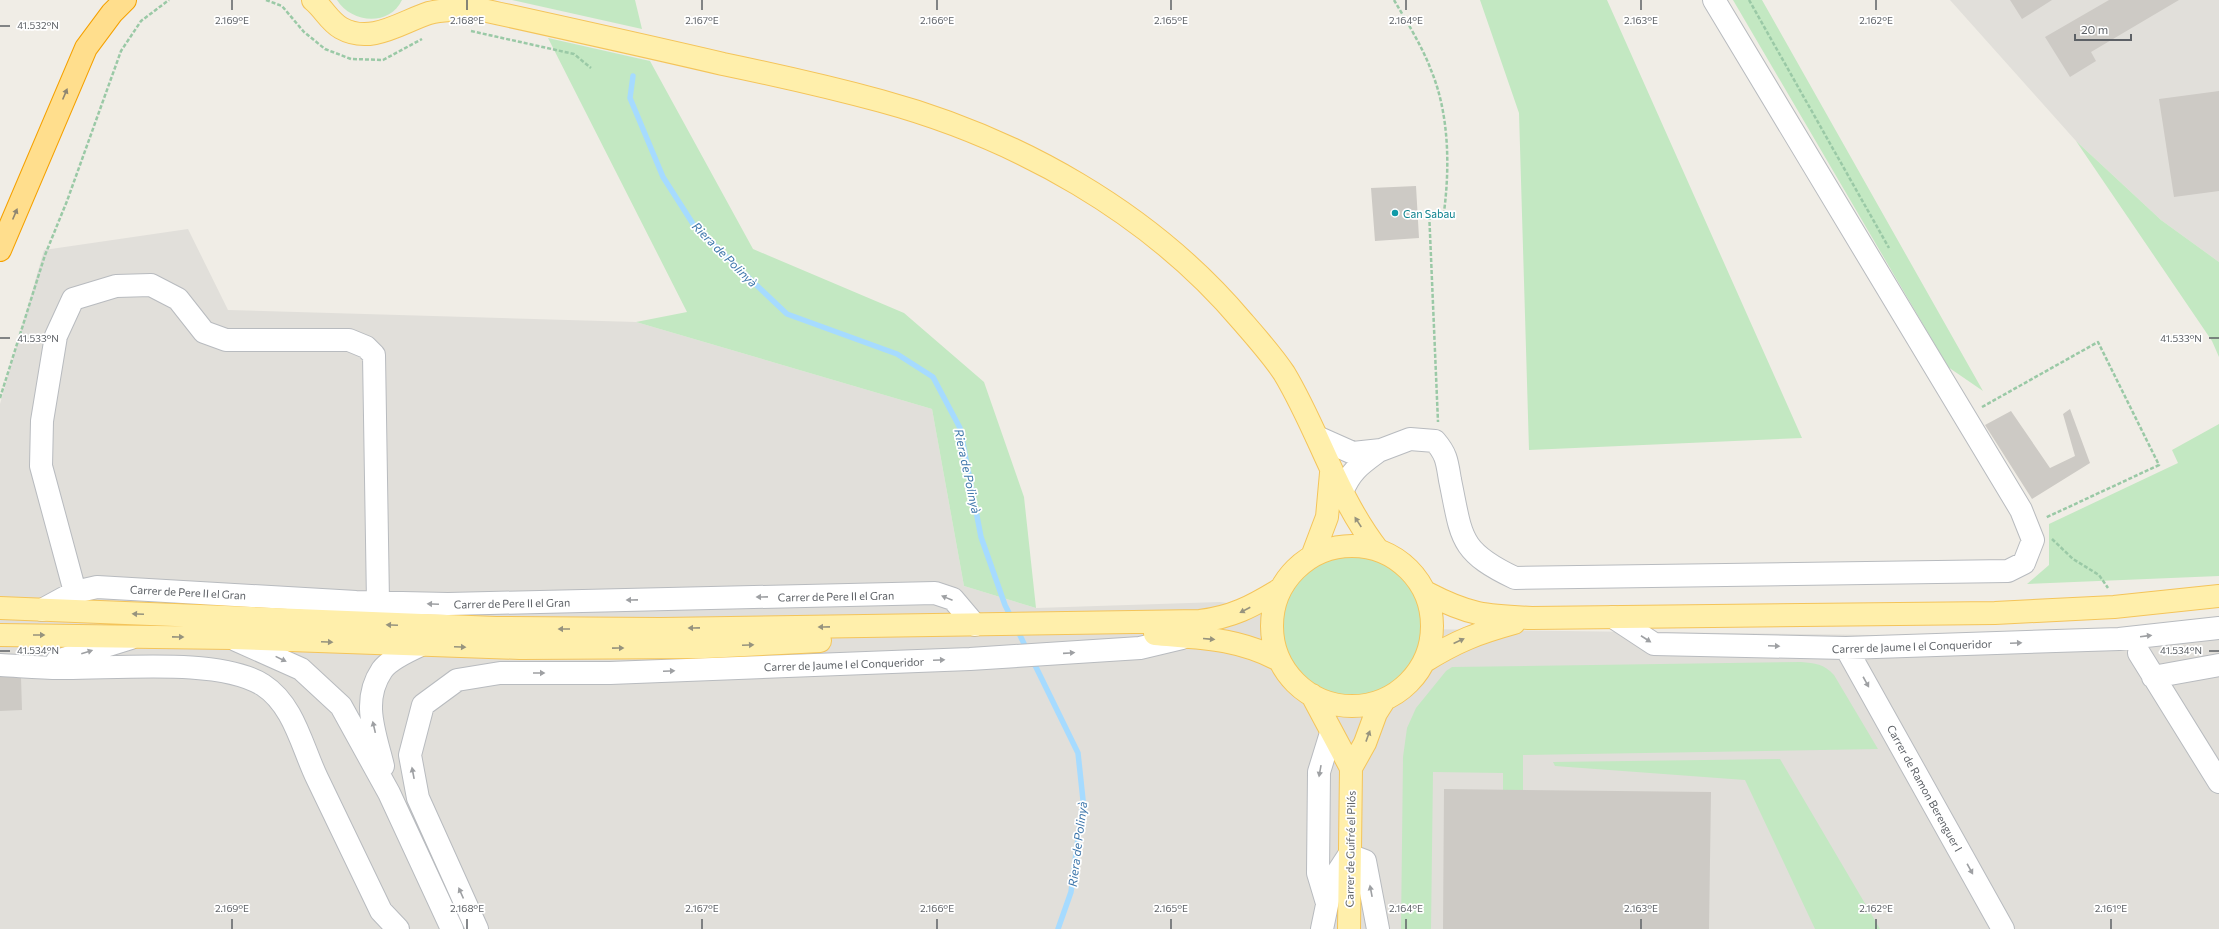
<svg xmlns="http://www.w3.org/2000/svg" width="2219" height="929" viewBox="0 0 2219 929" font-family="Commissioner,sans-serif">
<rect width="100%" height="100%" fill="#f0ede6"/>
<path fill="#e1dfda" d="M1950,0H2219V262L2161,220L2076,141Z
M188,229L228,310L636,322L932,409L964,586L1036,608L1220,602L1419,629L2019,637L2219,621V929H0V404L44,250Z"/>
<path fill="#c3e8c2" d="M337,0H402C389,27 351,23 337,0Z
M512,0H635L642,29Z
M1480,0H1607L1802,438L1529,450L1519,113Z
M1733,0H1762L1983,391L1948,367Z
M548,38L650,61L753,249L904,313L984,382L1024,497L1036,608L964,586L932,409L636,322L687,312Z
M2076,141L2161,220L2219,262V357L2212,341Z
M2219,424V576L2027,584L2049,565V524L2178,463L2172,450Z
M1272 626a80 80 0 1 1 160 0a80 80 0 1 1-160 0Z
M1801,662C1815,663 1824,664 1834,675L1878,749L1523,755V790H1503V773L1433,772L1431,929H1401L1403,757L1407,728L1416,708L1446,671L1452,667Z
M1780,759L1880,929H1815L1745,780L1555,766L1553,762Z"/>
<g fill="none" stroke-linecap="round" stroke-linejoin="round">
<path stroke="#a6dbff" stroke-width="5.5" d="M633,76L630,98L663,177L695,227L787,314L897,354L933,377L960,428L981,537L1005,605L1012,619
M1017,629L1027,650
M1032,659L1078,753L1083,800L1071,892L1058,929"/>
</g>
<path fill="#cdcac5" d="M2010,0H2052L2022,19Z
M2109,0H2179L2091,52L2096,61L2070,77L2045,37Z
M2219,91V191L2174,197L2159,99Z
M1416,186L1419,238L1375,241L1371,188Z
M2070,409L2090,463L2032,499L1985,425L2011,411L2050,468L2075,456L2063,414Z
M0,677H21L22,710L0,711Z
M1444,789L1711,792L1709,929H1443Z"/>
<g fill="none" stroke-linecap="round" stroke-linejoin="round">
<g stroke="#b8bbbf" stroke-width="24">
<path id="minor" d="M1317,437L1353,453L1381,450L1410,439L1435,441C1447,455 1447,462 1450,480C1462,537 1458,551 1515,578L2008,571L2024,563L2033,540L2021,510L1714,0
M1342,492C1351,470 1361,464 1380,450
M75,592L41,466L42,421L56,336L73,299L116,286L151,285L178,299L204,332L226,340H349L366,347L374,355L378,602
M42,610L75,592L97,587L356,602L448,604L935,593L953,599L975,625
M1613,617L1654,644L1846,648L2119,639L2219,628
M236,640L301,669L341,706L389,793L452,929
M1846,648L2003,929
M2139,653L2219,782
M57,661L131,638
M0,665C20,666 40,668 60,668C113,669 219,657 263,685C294,705 302,747 317,778C338,822 360,867 381,911L398,929
M2153,677L2219,665
M383,766C375,733 361,701 382,670C389,660 410,650 421,645
M1327,903L1318,873L1319,772L1331,733
M477,929L418,798L410,755L423,705L457,680L500,673H610L970,659L1140,648L1182,638
M1322,929L1332,881L1349,855L1365,861L1378,929"/>
</g>
<g stroke="#f4c45a" stroke-width="24">
<path id="major" d="M313,0C324,9 329,21 341,28C371,45 401,22 429,13C445,9 462,9 478,9C560,27 642,45 723,64C776,75 829,87 881,101C1017,138 1150,212 1242,321C1256,337 1272,355 1284,373C1319,431 1336,496 1378,550
M1272 626a80 80 0 1 1 160 0a80 80 0 1 1-160 0Z
M1313,554L1327,517L1331,473
M1427,593C1469,615 1485,616 1532,618L1995,613L2114,607L2219,596
M0,608L496,628L661,629L1200,621C1232,617 1251,607 1279,590
M1155,634C1200,638 1236,638 1277,659
M0,635L232,638L520,648L705,647L820,641
M1425,661C1457,641 1478,633 1514,623
M1312,695L1351,768
M1349,929L1351,768L1365,743L1376,713L1383,702"/>
</g>
<g stroke="#f5a100" stroke-width="24">
<path id="highway" d="M0,250L86,48L112,13L125,0"/>
</g>
<path stroke="#9ac9a6" stroke-width="2.5" stroke-dasharray="4 2" stroke-linecap="butt" d="M266,0L282,6L304,32L325,49L351,59L383,60L422,39
M1394,0C1407,22 1422,46 1431,70C1449,113 1450,166 1444,212L1429,218
M1749,0L1889,248
M471,31L574,54L591,68
M1429,210L1438,422
M0,398L45,255L67,201L121,51L141,21L169,0
M1982,407L2098,342L2159,465L2045,518
M2052,539L2073,559L2099,575L2108,588"/>
<use href="#minor" stroke="#fff" stroke-width="22"/>
<use href="#major" stroke="#ffefab" stroke-width="22"/>
<use href="#highway" stroke="#ffde8d" stroke-width="22"/>
</g>
<defs><path id="oneway-solid" d="M-6-.8H1V-3.2L6.5 0L1 3.2V.8H-6Z"/></defs>
<g fill="#8e8672">
<use href="#oneway-solid" transform="translate(65 94) rotate(-67)"/>
<use href="#oneway-solid" transform="translate(15 214) rotate(-67)"/>
</g>
<g fill="#96937e">
<use href="#oneway-solid" transform="translate(1358 522) rotate(-123)"/>
<use href="#oneway-solid" transform="translate(1245 610) rotate(152)"/>
<use href="#oneway-solid" transform="translate(138 614) rotate(-177)"/>
<use href="#oneway-solid" transform="translate(392 625) rotate(-178)"/>
<use href="#oneway-solid" transform="translate(824 627) rotate(179)"/>
<use href="#oneway-solid" transform="translate(694 628) rotate(179)"/>
<use href="#oneway-solid" transform="translate(564 629) rotate(-180)"/>
<use href="#oneway-solid" transform="translate(39 635)"/>
<use href="#oneway-solid" transform="translate(178 637) rotate(1)"/>
<use href="#oneway-solid" transform="translate(1209 639) rotate(5)"/>
<use href="#oneway-solid" transform="translate(1459 641) rotate(-25)"/>
<use href="#oneway-solid" transform="translate(327 642) rotate(2)"/>
<use href="#oneway-solid" transform="translate(748 645) rotate(-3)"/>
<use href="#oneway-solid" transform="translate(460 647) rotate(2)"/>
<use href="#oneway-solid" transform="translate(618 648) rotate(-1)"/>
<use href="#oneway-solid" transform="translate(1368 736) rotate(-70)"/>
</g>
<g fill="#9ea0a3">
<use href="#oneway-solid" transform="translate(762 597) rotate(179)"/>
<use href="#oneway-solid" transform="translate(947 598) rotate(-158)"/>
<use href="#oneway-solid" transform="translate(632 600) rotate(179)"/>
<use href="#oneway-solid" transform="translate(433 604) rotate(-178)"/>
<use href="#oneway-solid" transform="translate(2146 636) rotate(-7)"/>
<use href="#oneway-solid" transform="translate(1646 639) rotate(33)"/>
<use href="#oneway-solid" transform="translate(2016 643) rotate(-2)"/>
<use href="#oneway-solid" transform="translate(1774 646) rotate(2)"/>
<use href="#oneway-solid" transform="translate(87 652) rotate(-17)"/>
<use href="#oneway-solid" transform="translate(1069 653) rotate(-4)"/>
<use href="#oneway-solid" transform="translate(281 659) rotate(26)"/>
<use href="#oneway-solid" transform="translate(939 660) rotate(-2)"/>
<use href="#oneway-solid" transform="translate(669 671) rotate(-2)"/>
<use href="#oneway-solid" transform="translate(539 673)"/>
<use href="#oneway-solid" transform="translate(1866 682) rotate(61)"/>
<use href="#oneway-solid" transform="translate(374 727) rotate(-103)"/>
<use href="#oneway-solid" transform="translate(1320 771) rotate(100)"/>
<use href="#oneway-solid" transform="translate(413 773) rotate(-101)"/>
<use href="#oneway-solid" transform="translate(1970 869) rotate(61)"/>
<use href="#oneway-solid" transform="translate(1371 891) rotate(-101)"/>
<use href="#oneway-solid" transform="translate(461 893) rotate(-114)"/>
</g>
<path fill="none" stroke="#5d6166" stroke-width="1.5" d="M232,0V10M467,0V10M702,0V10M937,0V10M1171,0V10M1406,0V10M1641,0V10M1876,0V10M0,26H10M0,338H10M2209,338H2219M0,651H10M2209,651H2219M232,919V929M467,919V929M702,919V929M937,919V929M1171,919V929M1406,919V929M1641,919V929M1876,919V929M2111,919V929"/>
<circle fill="#0f9aa8" stroke="#fff" stroke-width="1.5" cx="1395" cy="213" r="4"/>
<g text-anchor="middle" dominant-baseline="central" stroke-width="3.5" stroke-linejoin="round" paint-order="stroke">
<g font-size="11" fill="#0d838f" stroke="#fff" text-anchor="start">
<text x="1403" y="213">Can Sabau</text>
</g>
<g font-size="11" fill="#5d6166" stroke="#fff">
<text transform="translate(188 592) rotate(3)">Carrer de Pere II el Gran</text>
<text transform="translate(836 596) rotate(-1)">Carrer de Pere II el Gran</text>
<text transform="translate(512 603) rotate(-1)">Carrer de Pere II el Gran</text>
<text transform="translate(1912 646) rotate(-2)">Carrer de Jaume I el Conqueridor</text>
<text transform="translate(844 664) rotate(-2)">Carrer de Jaume I el Conqueridor</text>
<text transform="translate(1925 788) rotate(61)">Carrer de Ramon Berenguer I</text>
<text transform="translate(1350 849) rotate(-89)">Carrer de Guifré el Pilós</text>
</g>
<g font-size="12" font-style="italic" fill="#3d76ab" stroke="#fff">
<text transform="translate(725 254) rotate(45)">Riera de Polinyà</text>
<text transform="translate(968 471) rotate(78)">Riera de Polinyà</text>
<text transform="translate(1077 844) rotate(-83)">Riera de Polinyà</text>
</g>
</g>
<g font-size="10" text-anchor="middle" fill="#5d6166" stroke="#fff" stroke-width="3.5" stroke-linejoin="round" paint-order="stroke">
<text x="232" y="24">2.169°E</text>
<text x="467" y="24">2.168°E</text>
<text x="702" y="24">2.167°E</text>
<text x="937" y="24">2.166°E</text>
<text x="1171" y="24">2.165°E</text>
<text x="1406" y="24">2.164°E</text>
<text x="1641" y="24">2.163°E</text>
<text x="1876" y="24">2.162°E</text>
<text x="38" y="29">41.532°N</text>
<text x="2181" y="342">41.533°N</text>
<text x="38" y="342">41.533°N</text>
<text x="2181" y="654">41.534°N</text>
<text x="38" y="654">41.534°N</text>
<text x="232" y="912">2.169°E</text>
<text x="467" y="912">2.168°E</text>
<text x="702" y="912">2.167°E</text>
<text x="937" y="912">2.166°E</text>
<text x="1171" y="912">2.165°E</text>
<text x="1406" y="912">2.164°E</text>
<text x="1641" y="912">2.163°E</text>
<text x="1876" y="912">2.162°E</text>
<text x="2111" y="912">2.161°E</text>
</g>
<path d="M2075 34v6h56v-6" fill="none" stroke="#5d6166" stroke-width="2"/>
<text x="2081" y="34" font-size="12" fill="#5d6166" stroke="#ffffff" stroke-width="3" paint-order="stroke">20 m</text>
</svg>
